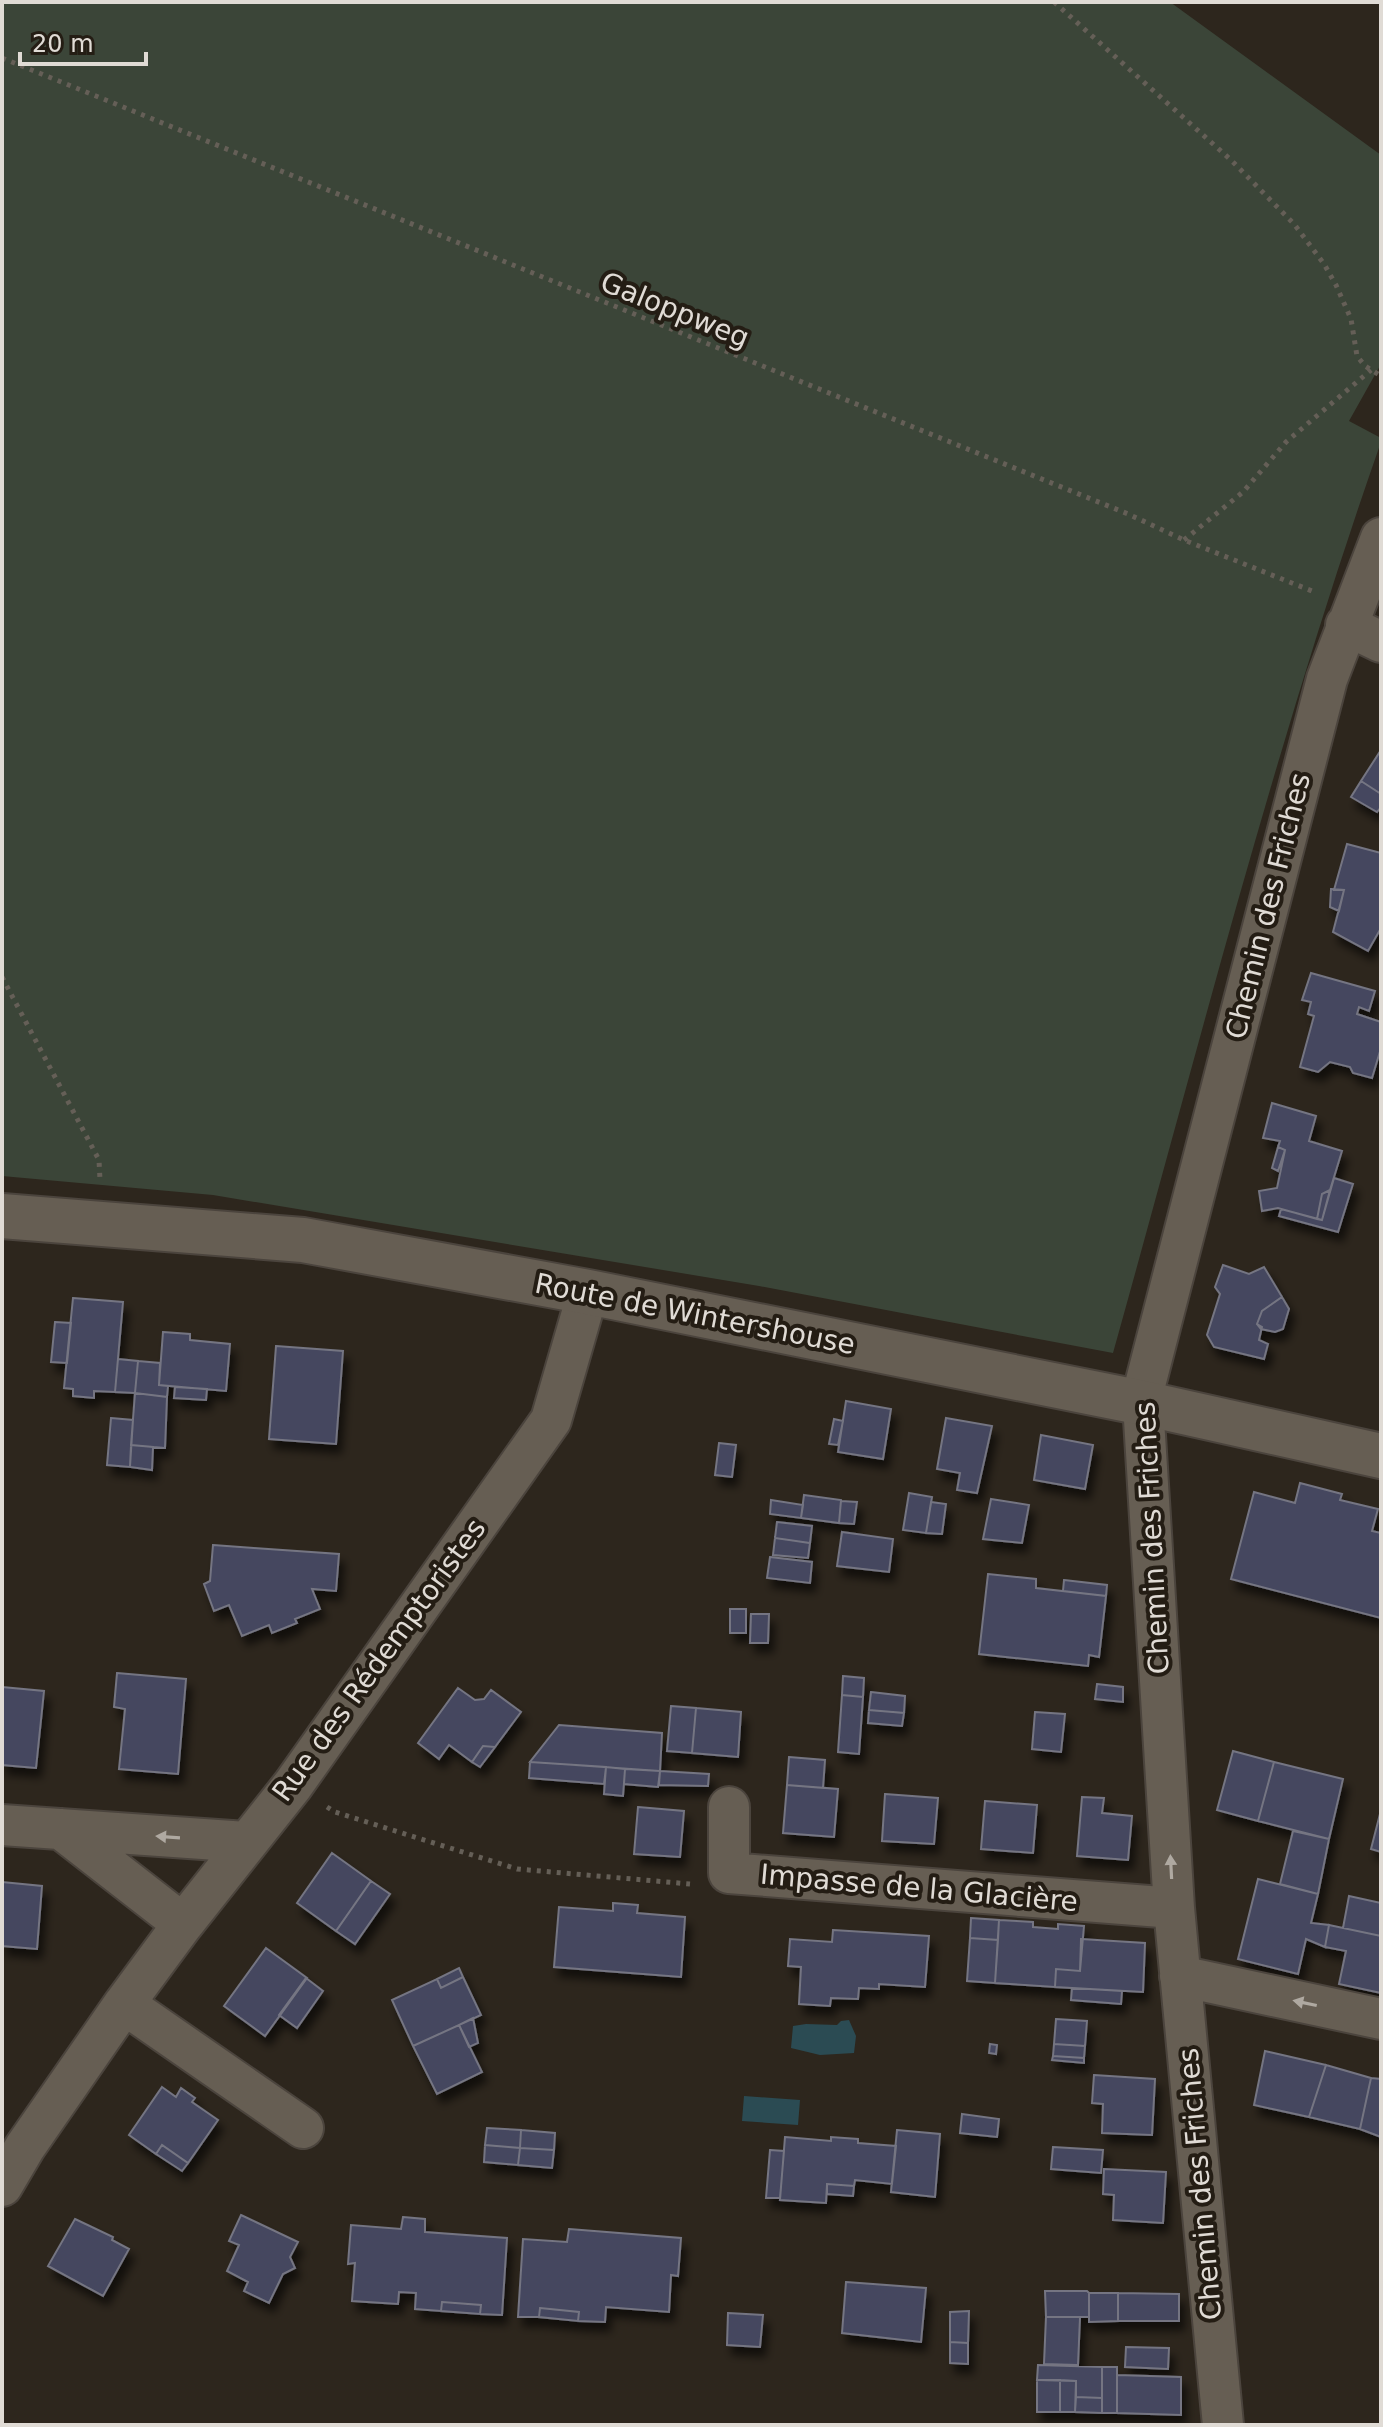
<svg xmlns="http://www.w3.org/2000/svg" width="1383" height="2427" viewBox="0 0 1383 2427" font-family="'DejaVu Sans',sans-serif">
<defs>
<filter id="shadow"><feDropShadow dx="5" dy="9" stdDeviation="4" flood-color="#0009"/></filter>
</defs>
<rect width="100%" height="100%" fill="#2d261d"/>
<path fill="#3b4538" d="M2,2H1170L1381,155V364L1349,421L1381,438V442C1276,741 1198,1049 1113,1353L759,1286L213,1195L2,1176Z"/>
<path fill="#2b4b53" d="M849,2020L856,2036L854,2053L820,2055L791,2048L793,2026L806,2024L837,2025L841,2021Z
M744,2096L800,2100L798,2125L742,2121Z"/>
<path fill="#44465e" stroke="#747582" stroke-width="2" filter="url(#shadow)" d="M1381,750V794L1361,781Z
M1361,781L1381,794V807L1377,812L1351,797Z
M1347,844L1381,853V928L1368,951L1333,932L1344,890H1334Z
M1331,889L1344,890L1339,911L1330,907Z
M1311,973L1375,991L1369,1011L1359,1007L1357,1014L1381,1022V1048L1372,1078L1353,1073L1350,1067L1330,1062L1318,1072L1300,1067L1314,1016L1308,1014L1311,1002L1302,1000Z
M1272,1103L1316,1116L1309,1141L1342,1151L1330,1190L1322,1194L1317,1219L1278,1208L1262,1211L1259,1191L1277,1188L1285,1150L1278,1147L1280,1141L1263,1138Z
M1278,1147L1285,1150L1278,1171L1272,1168Z
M1334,1178L1353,1184L1338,1232L1279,1216L1281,1209L1322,1220Z
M1330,1190L1322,1220L1317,1219L1322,1194Z
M1223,1265L1249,1274L1264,1267L1282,1297L1262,1311L1257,1324L1262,1327L1259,1340L1268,1344L1264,1359L1214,1347L1207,1335L1220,1294L1215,1287Z
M1282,1297L1289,1309L1283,1329L1275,1332L1261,1329L1257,1324L1262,1311Z
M73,1298L123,1302L115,1392L94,1391V1398L73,1396V1389L64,1388Z
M55,1322L71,1323L67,1363L51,1362Z
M163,1332L190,1334V1340L230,1344L226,1391L159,1385Z
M276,1346L343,1351L336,1444L269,1439Z
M118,1359L138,1361L135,1393L115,1392Z
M138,1361L160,1363L159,1385L168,1386L167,1397L135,1393Z
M175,1387L207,1389L206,1400L174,1398Z
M135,1393L167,1397L165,1448L131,1445Z
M846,1401L891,1409L883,1459L838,1452Z
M111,1418L133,1420L130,1467L107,1465Z
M946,1418L992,1426L977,1493L957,1490L960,1473L937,1469Z
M834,1419L843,1421L838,1445L829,1444Z
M1041,1435L1093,1445L1085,1489L1034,1480Z
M719,1443L736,1445L732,1477L715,1475Z
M131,1445L153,1447L152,1470L130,1467Z
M1300,1483L1342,1494L1340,1500L1378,1509L1372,1531L1381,1533V1618L1231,1579L1254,1492L1295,1503Z
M909,1493L932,1497L926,1533L903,1530Z
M804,1495L841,1500L839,1523L801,1518Z
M991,1499L1029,1505L1022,1543L983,1539Z
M771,1500L803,1505L801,1518L770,1514Z
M841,1501L857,1502L854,1524L839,1523Z
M931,1502L946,1504L942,1534L926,1533Z
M777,1522L812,1526L810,1543L775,1538Z
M842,1532L893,1539L889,1572L837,1566Z
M775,1538L810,1543L808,1558L773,1555Z
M213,1545L339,1554L336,1591L312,1589L320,1609L295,1619L297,1623L272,1633L269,1625L242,1636L229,1605L214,1611L204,1584L210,1581Z
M770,1557L812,1562L810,1583L767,1578Z
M988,1574L1036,1579V1588L1106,1596L1099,1657L1089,1655L1088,1666L979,1654Z
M1064,1580L1107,1585L1106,1596L1063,1591Z
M730,1609H746V1633H730Z
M751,1614H769L768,1643H750Z
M117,1673L186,1679L178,1774L119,1769L125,1709L114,1707Z
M843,1676L864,1678L863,1697L842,1695Z
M1097,1684L1123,1687V1702L1095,1699Z
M2,1687L44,1691L36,1768L2,1765Z
M458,1688L475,1700L484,1699L491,1690L521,1712L495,1747L483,1746L472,1762L449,1745L439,1759L418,1743Z
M871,1692L905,1696L904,1713L869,1710Z
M842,1695L863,1697L859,1754L838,1752Z
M671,1706L696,1708L692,1753L667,1751Z
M696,1708L741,1712L738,1757L692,1753Z
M869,1710L904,1713L902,1726L868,1723Z
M1035,1712L1065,1714L1061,1752L1032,1749Z
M559,1725L662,1733L660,1771L530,1762Z
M483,1746L495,1747L480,1767L472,1762Z
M1233,1751L1274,1762L1258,1821L1217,1810Z
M789,1757L825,1760L823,1788L787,1785Z
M530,1762L606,1767L604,1784L529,1778Z
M1274,1762L1343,1779L1329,1839L1258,1821Z
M606,1767L625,1769L623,1796L604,1794Z
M625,1769L660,1771L658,1787L624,1784Z
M660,1771L709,1774L708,1786L659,1785Z
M787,1785L838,1789L834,1837L783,1833Z
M885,1794L938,1798L934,1844L882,1841Z
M1082,1797L1104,1798L1102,1813L1132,1816L1128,1860L1077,1856Z
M985,1801L1037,1805L1033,1853L981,1849Z
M638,1807L684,1811L680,1857L634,1854Z
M1381,1810V1852L1371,1849Z
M1293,1831L1329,1839L1318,1894L1280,1884Z
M332,1853L371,1881L336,1931L297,1903Z
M1258,1879L1318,1894L1311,1923L1329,1925L1325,1947L1306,1939L1298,1974L1238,1959Z
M371,1881L390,1894L355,1944L336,1931Z
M2,1882L42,1886L37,1949L2,1946Z
M1349,1896L1381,1903V1936L1343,1928Z
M613,1903L638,1905L637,1913L685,1917L681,1977L554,1967L559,1907L613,1911Z
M971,1918L999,1920L998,1940L970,1938Z
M999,1920L1033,1922V1927L1058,1929V1924L1084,1926L1080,1971L1056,1969L1055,1987L995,1983Z
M1329,1925L1381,1936V1993L1339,1984L1346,1951L1325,1947Z
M833,1930L929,1936L925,1987L879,1984V1989L859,1988L858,1999L831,1998L830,2006L799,2004L801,1967L788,1966L790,1939L832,1942Z
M970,1938L998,1940L995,1983L967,1981Z
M1081,1939L1145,1943L1143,1992L1055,1987L1056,1969L1080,1971Z
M266,1948L307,1978L265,2036L224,2006Z
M459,1968L463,1977L441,1988L437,1979Z
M463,1977L481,2015L413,2046L392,2000L437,1979L441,1988Z
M306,1978L323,1991L297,2028L279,2015Z
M1072,1988L1122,1991L1121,2004L1071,2000Z
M473,2018L478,2043L469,2047L459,2025Z
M1056,2019L1087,2021L1085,2046L1054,2044Z
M459,2025L482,2072L437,2094L413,2046Z
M990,2044L997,2045L996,2054L989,2053Z
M1054,2044L1085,2046L1084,2058L1053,2056Z
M1265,2051L1326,2065L1309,2117L1254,2105Z
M1053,2056L1084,2058V2063L1052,2060Z
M1326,2065L1371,2078L1360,2129L1309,2117Z
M1094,2075L1155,2079L1152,2135L1102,2133L1103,2104L1092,2103Z
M1371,2078L1381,2079V2137L1360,2129Z
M162,2087L176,2097L181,2088L195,2098L192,2102L218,2120L188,2163L162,2145L156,2154L129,2135Z
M962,2114L999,2119L997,2137L960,2133Z
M487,2128L521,2130L520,2148L485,2145Z
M521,2130L555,2133L554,2150L520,2148Z
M897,2130L940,2134L935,2197L891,2192Z
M785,2137L831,2141V2137L858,2139V2143L896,2146L892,2184L855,2180L854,2186L827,2184L826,2203L780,2200Z
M162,2145L188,2163L182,2171L156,2154Z
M485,2145L520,2148L518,2165L484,2162Z
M1053,2147L1103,2150L1101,2173L1051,2169Z
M520,2148L554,2150L552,2168L518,2165Z
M770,2150L784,2151L780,2198H766Z
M1104,2169L1166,2172L1163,2223L1113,2220L1114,2195L1103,2194Z
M827,2184L854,2186L853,2196L827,2194Z
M241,2215L298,2242L290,2257L295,2268L283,2274L269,2303L244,2291L248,2282L227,2271L239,2245L229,2241Z
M403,2217L425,2219V2232L507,2238L502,2315L480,2314L481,2305L442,2302L441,2311L415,2309L416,2293L399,2292L398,2304L352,2301L355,2263L348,2264L351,2225L401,2229Z
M75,2219L113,2237L112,2240L129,2249L103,2296L48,2266Z
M569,2229L681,2238L678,2276L671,2275L669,2312L606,2307L605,2322L578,2321L579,2312L540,2308L539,2317H518L523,2239L567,2242Z
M846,2282L926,2288L921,2342L842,2333Z
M1045,2291H1087L1089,2293V2317H1046Z
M1089,2293H1118V2321L1089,2322Z
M1118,2293L1179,2294V2321H1118Z
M442,2302L481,2305L480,2314L441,2311Z
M540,2308L579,2312L578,2321L539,2317Z
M969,2311L968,2343L950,2342V2312Z
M728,2313L763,2315L760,2347L727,2345Z
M1046,2317H1080L1078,2365L1044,2364Z
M950,2342L968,2343V2364L950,2363Z
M1126,2347L1169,2348L1168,2369L1125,2367Z
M1038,2365L1102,2367V2398L1076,2397V2381L1037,2380Z
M1102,2367H1117V2413H1102Z
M1117,2375L1181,2377V2415L1117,2413Z
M1037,2380H1060V2412H1037Z
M1060,2380L1076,2381L1075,2412H1060Z
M1076,2397L1102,2398V2413L1075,2412Z"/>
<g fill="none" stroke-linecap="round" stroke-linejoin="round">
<g stroke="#4b443d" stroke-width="44">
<path id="minor" d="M1346,625L1381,642
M729,1807V1873L1174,1908
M2,1825L246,1842
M61,1829L183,1924
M1180,1976L1381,2019
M124,2004L303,2128
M2,2186L25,2147L124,2004L183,1924L293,1785L551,1420L588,1292
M1223,2425L1174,1908L1143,1403L1145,1385L1327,679L1381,538"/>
</g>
<g stroke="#4b443d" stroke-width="48">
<path id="tertiary" d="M2,1216L303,1240L588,1292L1143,1403L1381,1456"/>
</g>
<path stroke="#655f57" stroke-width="5" stroke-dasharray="4 6" stroke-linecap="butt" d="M1054,2L1231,160L1294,224L1324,264L1336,285L1351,319L1357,356L1365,366L1381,376
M2,58L1128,514L1184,540L1317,593
M1184,540L1243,492L1286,442L1371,370
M2,977L99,1160L100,1180
M327,1807L335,1812L517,1869L690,1884"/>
<use href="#minor" stroke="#665e53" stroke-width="40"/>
<use href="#tertiary" stroke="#665e53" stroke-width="44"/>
</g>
<defs><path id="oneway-solid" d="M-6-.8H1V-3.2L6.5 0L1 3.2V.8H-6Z" transform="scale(2)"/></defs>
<g fill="#afa9a1">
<use href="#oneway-solid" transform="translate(168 1837) rotate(-176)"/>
<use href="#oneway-solid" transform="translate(1171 1867) rotate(-93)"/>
<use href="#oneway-solid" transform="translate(1305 2003) rotate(-168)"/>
</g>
<g text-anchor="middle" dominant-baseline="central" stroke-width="8" stroke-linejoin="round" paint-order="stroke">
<g font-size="28" fill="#e0dbd5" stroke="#241d14">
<text transform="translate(675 310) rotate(22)">Galoppweg</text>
<text transform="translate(1268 906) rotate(-76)">Chemin des Friches</text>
<text transform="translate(695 1314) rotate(11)">Route de Wintershouse</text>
<text transform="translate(1152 1538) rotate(-93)">Chemin des Friches</text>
<text transform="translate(379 1660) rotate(-54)">Rue des Rédemptoristes</text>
<text transform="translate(919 1888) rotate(5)">Impasse de la Glacière</text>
<text transform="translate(1200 2184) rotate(-95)">Chemin des Friches</text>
</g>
</g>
<rect width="1383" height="2427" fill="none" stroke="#e0dbd5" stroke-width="8"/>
<path d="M20 52v12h126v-12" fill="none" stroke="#e0dbd5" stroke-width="4"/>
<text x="32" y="52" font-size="24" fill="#e0dbd5" stroke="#241d14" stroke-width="6" paint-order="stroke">20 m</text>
</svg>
